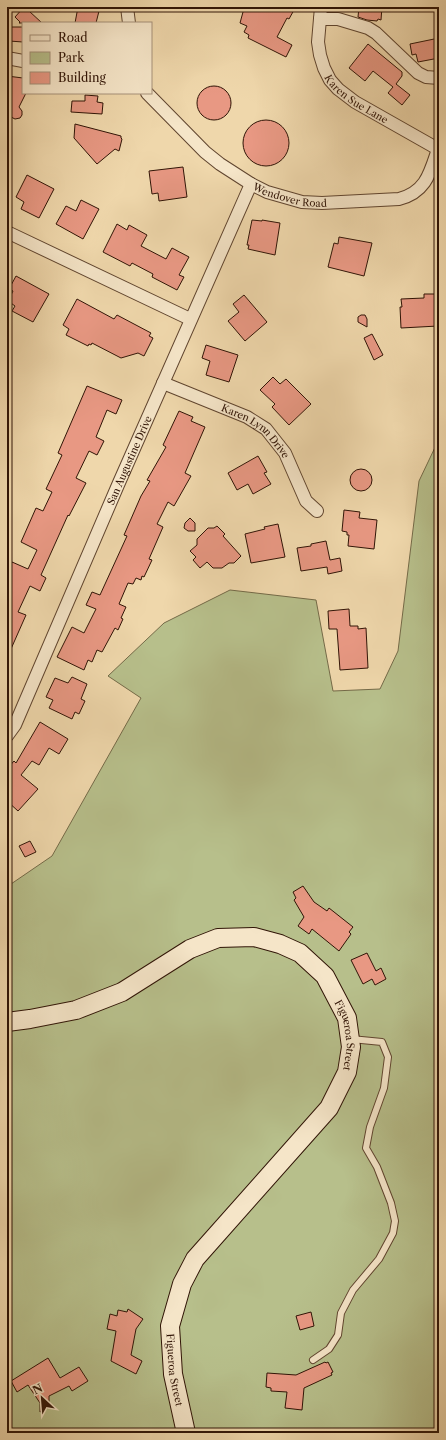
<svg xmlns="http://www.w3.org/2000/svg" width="446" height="1440" viewBox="0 0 446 1440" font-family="'Libre Caslon Text',serif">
<rect width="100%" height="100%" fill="#efd7ab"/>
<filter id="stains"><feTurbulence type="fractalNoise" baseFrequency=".005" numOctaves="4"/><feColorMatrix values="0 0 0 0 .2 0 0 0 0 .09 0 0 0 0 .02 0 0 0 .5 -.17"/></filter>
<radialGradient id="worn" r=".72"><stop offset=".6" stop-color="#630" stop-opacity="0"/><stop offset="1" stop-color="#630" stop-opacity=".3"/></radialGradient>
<path fill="#b7bf8b" stroke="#746a48" d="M439,439V1433H7V884H11L52,856L141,698L108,676L164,623L230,590L316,600L333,691L380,689L398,651L419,481Z"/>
<path fill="#e89883" stroke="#301406" d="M24,7L29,12V11L42,23H19L20,22L15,17Z
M78,7H100L96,23H75Z
M248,7H288L294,10L289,19L287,18L277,37L292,45L286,57L248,38L249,35L244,32L247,26L240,23L243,12Z
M359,7H382L381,20L378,19L377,21L367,20L358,17Z
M9,27H23V42L9,41Z
M439,38V58L418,62L416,54L412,55L410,44Z
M368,44L402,72V76L396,84L410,95L402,105L388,93L393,87L373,71L365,81L349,68Z
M7,76L23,78V93H26L19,107L22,111V115L20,118L15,119L7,115Z
M197 103a17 17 0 1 1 34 0a17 17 0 1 1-34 0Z
M85,95L98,96L97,102L103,103L102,114L71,112L72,101H85Z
M243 143a23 23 0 1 1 46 0a23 23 0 1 1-46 0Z
M75,124L121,136V138L122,139L119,151L115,149L97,164L74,138Z
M183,167L187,197L159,201L158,193L152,194L149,171Z
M27,175L54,189L39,218L21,209L24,202L16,197Z
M81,200L99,209L83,239L56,224L66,206L76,211Z
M252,220L262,221V220L280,223L275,255L248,249L249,245H247Z
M117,224L127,230L129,225L147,235L141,246L166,259L172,248L189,257L179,275L184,277L177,290L152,277L153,274L132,263L130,266L103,252Z
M339,237L372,243L364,276L328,267L334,243L338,244Z
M16,276L49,294L33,322L12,311L15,306L8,301L13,291L9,289Z
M424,294H439L438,326L401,328L400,307H402L401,299L424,298Z
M244,295L267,322L245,341L228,321L239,312L233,304Z
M77,299L114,319L117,315L151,333L149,336L153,338L144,356L138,353L121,358L92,343L91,345L89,344L88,346L66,335L69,329L63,325Z
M361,315H365L367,319V327L358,322V317Z
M372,334L383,355L374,360L364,338Z
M206,345L238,355L229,382L206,375L210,361L202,358Z
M273,377L280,384L286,379L311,404L289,425L272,407L275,404L260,390Z
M87,386L122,400L116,414L107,410L96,437L104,441L97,455L89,451L76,478L86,483L69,516L68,515L41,575L46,578L40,591L30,586L18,612L26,615L7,658V574L12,562L28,569L37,550L21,542L36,508L43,511L52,492L46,489L62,455L58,453Z
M179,411L193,417L191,421L205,427L185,473L191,476L174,506L168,502L157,524L163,527L149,559L152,560L144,577L142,576L141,580L136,578L133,584L128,583L119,604L126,607L121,618L123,619L118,630L115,628L102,652L97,650L92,662L88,660L84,670L57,657L72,627L84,633L96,609L86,605L92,592L100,595L127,536L124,535L141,496L150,481L147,480L166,447L163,445Z
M258,456L267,472L264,473L271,484L253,494L248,484L237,490L228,473Z
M350 480a11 11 0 1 1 22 0a11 11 0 1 1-22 0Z
M344,510L360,512L359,518L377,520L374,549L348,546L349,535H347V532L342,531Z
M190,518L195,523V531H188L184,528L185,523Z
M278,524L285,557L251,563L245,534L265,529L264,527Z
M217,526L225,534L223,536L241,556L234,563H229L222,568H213L207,562L200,568L193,560L196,557L190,551L197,545V539L208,528H214Z
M326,541L330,560L340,558L342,571L328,574L327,567L301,571L297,548L311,546V544Z
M349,609L350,626H358V629L366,628L368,668L340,670L337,629H329L328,611Z
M72,677L87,684L81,699L85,701L79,714L75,712L72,719L49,708L53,700L46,697L55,678L68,683Z
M40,722L68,739L59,754L49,748L39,765L32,761L21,775L38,789L18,811L7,801V769L14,761L16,763Z
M30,841L36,852L25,857L19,846Z
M303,886L314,902L327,911L329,908L353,927L349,932L351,934L339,951L312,929L309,934L298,926L304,917L294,900L296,898L293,892Z
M367,953L376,971L381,968L386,979L375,985L372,979L363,984L351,960Z
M128,1309L143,1319L136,1329L131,1355L142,1361L136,1374L111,1361L116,1331L107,1329L110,1314L117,1316L118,1310L127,1312Z
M311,1312L314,1326L300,1330L296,1316Z
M48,1358L60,1378L79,1367L88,1381L72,1391L69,1386L49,1396V1407L40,1412V1403L28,1385L17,1392L11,1381Z
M325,1362L326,1363L328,1362L333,1372L331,1373L332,1375L304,1388L302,1410L285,1408L287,1392L271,1391V1388L266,1387L267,1373L296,1375Z"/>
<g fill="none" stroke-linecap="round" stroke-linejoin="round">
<g stroke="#60452f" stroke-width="8">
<path id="lane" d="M313,1360L329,1349L338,1335L341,1313L353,1290L379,1259L393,1233L395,1221L391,1203L377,1167L366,1148L370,1127L384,1088L388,1057L382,1042L351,1039"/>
</g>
<g stroke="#60452f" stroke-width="14">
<g id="street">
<path d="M127,7L129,23"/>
<path id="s1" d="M321,7L318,42L320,55L324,68L330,80L338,89L355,102L438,149"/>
<path d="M320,19H338L368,28L376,33L418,73L426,77L439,78"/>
<path d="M7,58L23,61"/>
<path id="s2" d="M147,93L205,152L220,164L251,184L267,192L302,202L322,203L399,199C426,192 430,173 438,149H439"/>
<path d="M7,232L190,319"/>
<path id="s3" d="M163,383L247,417L266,429L285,453L306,501L317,511"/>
<path id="s4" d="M7,736L15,725L118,485L251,184"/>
</g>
</g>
<g stroke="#301406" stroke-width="20">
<g id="secondary">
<path id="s5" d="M7,1022L30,1019L76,1010L122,992L190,949L218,938L254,937L280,944L300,953L325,976L347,1018L351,1047L347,1072L329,1108L195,1259L182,1284L170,1326L173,1374L186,1433"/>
</g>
</g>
<use href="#lane" stroke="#f5e5c8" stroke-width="6"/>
<use href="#street" stroke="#f5e5c8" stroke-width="12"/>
<use href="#secondary" stroke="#f5e5c8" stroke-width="18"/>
</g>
<g text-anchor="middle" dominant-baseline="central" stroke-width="3" stroke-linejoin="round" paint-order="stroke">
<g font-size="10" fill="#301406" stroke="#f5e5c8">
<text stroke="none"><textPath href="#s1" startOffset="108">Karen Sue Lane</textPath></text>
<text stroke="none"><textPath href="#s2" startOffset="180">Wendover Road</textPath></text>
<text stroke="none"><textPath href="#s3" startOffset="106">Karen Lynn Drive</textPath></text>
<text stroke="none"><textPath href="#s4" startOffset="302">San Augustine Drive</textPath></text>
<text stroke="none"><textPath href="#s5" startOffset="413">Figueroa Street</textPath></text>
<text stroke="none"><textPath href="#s5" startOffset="809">Figueroa Street</textPath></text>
</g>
</g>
<rect width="446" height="1440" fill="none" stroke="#efd7ab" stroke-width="24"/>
<rect x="8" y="8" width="430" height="1424" fill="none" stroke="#301406" stroke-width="2"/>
<rect x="12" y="12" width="422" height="1416" fill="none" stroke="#301406"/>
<rect x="22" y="22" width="130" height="72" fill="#f5e5c8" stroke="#a6917a"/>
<rect x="30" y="35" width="20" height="6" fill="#f5e5c8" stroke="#a6917a"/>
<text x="58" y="42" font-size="12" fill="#301406">Road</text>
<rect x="30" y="52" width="20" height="12" fill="#b7bf8b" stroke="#a6917a"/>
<text x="58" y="62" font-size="12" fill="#301406">Park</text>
<rect x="30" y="72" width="20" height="12" fill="#e89883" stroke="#a6917a"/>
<text x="58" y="82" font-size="12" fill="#301406">Building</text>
<g transform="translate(42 1398) rotate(334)" stroke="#f5e5c8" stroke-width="3" paint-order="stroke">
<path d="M0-3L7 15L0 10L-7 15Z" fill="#301406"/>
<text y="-6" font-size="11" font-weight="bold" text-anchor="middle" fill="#301406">N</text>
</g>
<rect width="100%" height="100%" filter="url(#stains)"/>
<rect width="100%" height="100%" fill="url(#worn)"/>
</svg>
